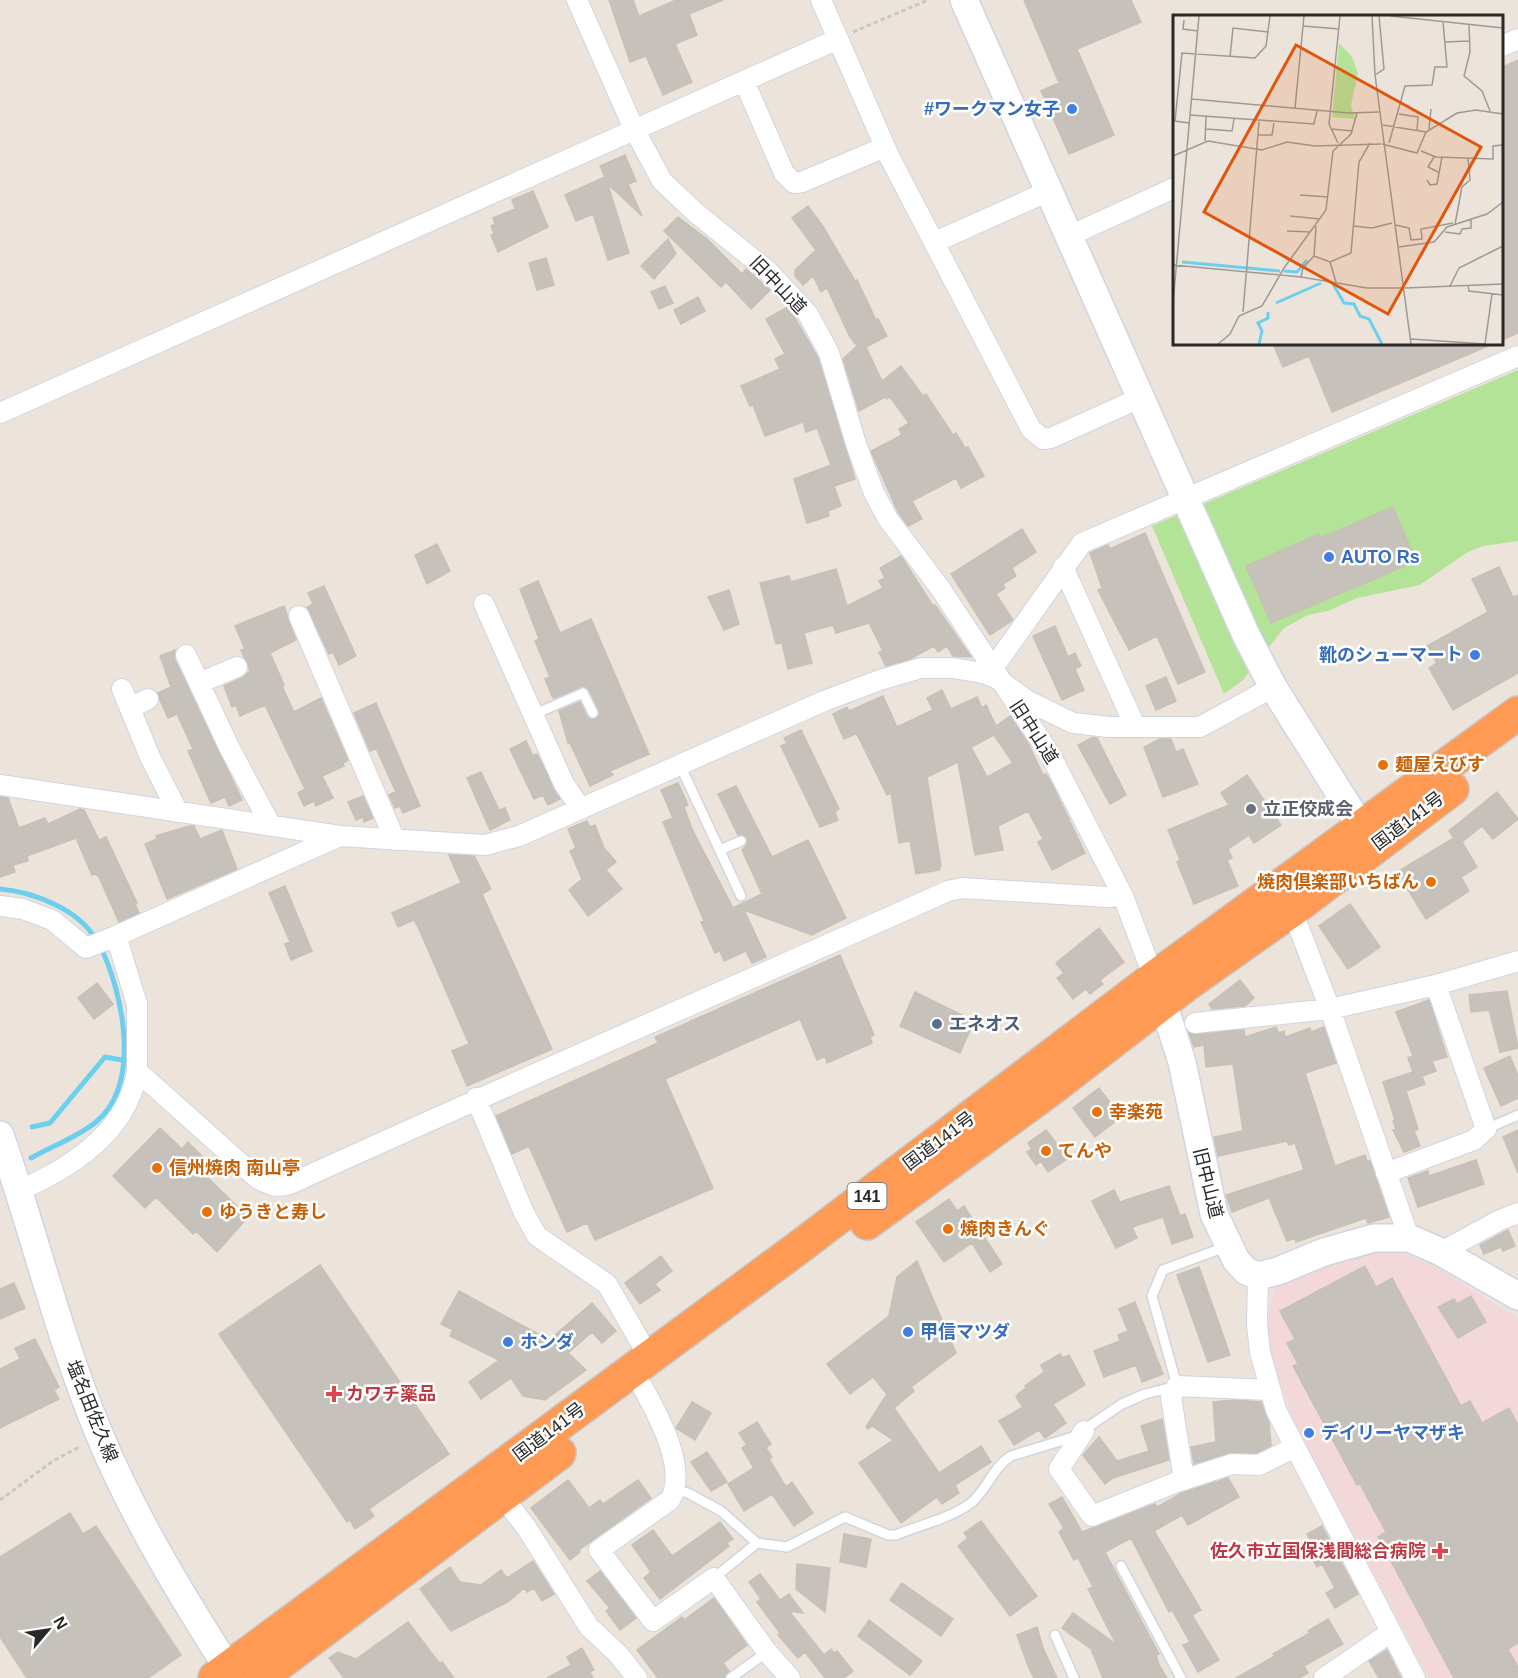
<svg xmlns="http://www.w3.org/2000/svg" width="1518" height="1678" viewBox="0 0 1518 1678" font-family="Arial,'Noto Sans JP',sans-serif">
<rect width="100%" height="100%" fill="#ece4db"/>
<path fill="#f3d8da" d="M1376,1251L1402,1253L1436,1267L1518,1318V1678H1429L1295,1424L1270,1355L1268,1322L1274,1287L1286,1280Z"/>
<path fill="#b3e397" d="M1518,370V541L1483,546L1466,553L1420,585L1357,598L1328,611L1308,615L1284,628L1243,680L1224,694L1152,526Z"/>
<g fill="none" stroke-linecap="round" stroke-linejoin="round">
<path stroke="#6dcfee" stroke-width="5" d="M0,889C33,892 79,909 96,940
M32,1127L50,1123L105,1057L122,1060
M31,1158C52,1146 78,1137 96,1122C142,1084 123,994 101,948"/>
</g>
<path fill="#c7c1bb" stroke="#c7c0b5" stroke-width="1.5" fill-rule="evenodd" d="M609,0H633L639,16L676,0H723L689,14L697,35L675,44L692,82L663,95L646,56L630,62Z
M1024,0H1131L1141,22L1077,49L1114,135L1069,154L1041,91L1059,83Z
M1518,60V333L1502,340V67Z
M625,155L636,181L628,184L642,216L608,184L606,178L629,253L608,260L593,214L576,221L565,195L605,177L600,166Z
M533,191L548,227L498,252L491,235L494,234L491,226L495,224L493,218L515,209L512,200Z
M808,206L824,228L855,281L857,280L876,320L878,319L887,336L866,347L882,381L901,366L923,396L926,394L953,435L956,433L965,448L968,447L984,476L961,488L956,478L912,501L922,519L908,526L898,512L871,451L902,435L899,429L909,423L890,397L887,399L885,397L859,411L843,359L857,346L850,337L827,288L821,292L813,276L803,285L795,276V270L816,250L792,218Z
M678,217L707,239L742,274L746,269L770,290L751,309L726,282L721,287L664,231Z
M668,239L676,254L654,279L641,266Z
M546,258L554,285L537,290L529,263Z
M665,286L673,303L659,309L651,292Z
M698,297L705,311L681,324L674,310Z
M786,308L795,318L818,358L855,479L834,486L841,506L828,511L829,516L807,523L794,479L831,465L817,428L806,432L803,422L765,436L753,405L750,406L741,386L780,369L775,359L785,354L766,319Z
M1273,344H1493L1332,412L1309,356L1283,367Z
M1393,507L1416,561L1271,623L1246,566L1319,534L1321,538Z
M1022,529L1036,552L1012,568L1016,576L1003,584L1005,588L996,594L1013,620L990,635L951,574Z
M1145,533L1205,672L1178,684L1157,636L1129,650L1098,590L1102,588L1090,553L1108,545L1110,549Z
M437,544L450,571L427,584L415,555Z
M901,556L933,606L935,605L971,657L953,656L947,646L938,652L934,646L910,659L886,666L879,652L883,651L869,623L836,633L833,625L804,633L812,663L788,669L782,643L776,644L760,583L789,576L791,582L836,569L847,606L883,588L879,581L885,578L880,568Z
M1499,567L1513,597L1518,595V673L1453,710L1429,668L1437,663L1427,646L1488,612L1472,579Z
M538,581L560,633L591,619L649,754L610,771L613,775L590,786L570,743H568L559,711L580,702L587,717L593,720L599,716V711L589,690L584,686L554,698L552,696L545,679L550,677L535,641L539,639L520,589Z
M324,586L356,656L339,665L333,652L329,654L307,607L313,604L308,593Z
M729,590L739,624L724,630L708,597Z
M284,606L296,640L270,653L284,685L282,686L294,712L321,698L348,760L343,763L344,766L322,776L333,798L316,806L314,801L304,806L298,793L305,789L265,705L240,716L236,705L232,707L224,686L242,678L250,671L241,650L245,649L235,626Z
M1055,626L1068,657L1075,653L1081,666L1075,669L1084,690L1062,700L1033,636Z
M175,650V660L242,800L229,806L225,797L211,803L188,751L193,749L177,714L168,718L160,700L158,693L171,687L160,656Z
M1166,677L1176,701L1156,710L1146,686Z
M942,690L951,709L977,697L982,708L986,705L996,726L1010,716L1028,743L1043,775L1046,774L1053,786L1085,853L1052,870L1038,842L1043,839L1028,811L998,826L1003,850L975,855L958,762L927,777L941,866L939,870L916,874L910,841L899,843L891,793L887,795L858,736L855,734L844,739L833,714L847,707L849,711L883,696L897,727L933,710L927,698ZM994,735L1013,763L987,777L971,747Z
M376,703L420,806L403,813L400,806L395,808L389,795L396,792L376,748L370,751L354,713Z
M801,730L839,809L835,812L838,820L820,827L781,746L787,743L784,738Z
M1093,737L1097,738L1126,795L1110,804L1078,745Z
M1160,739H1171L1176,752L1183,749L1198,784L1163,797L1144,747Z
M526,741L533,756L537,754L560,799L548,805L543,795L534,799L510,749Z
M481,772L499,810L505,808L510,820L490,830L467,778Z
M1247,775L1281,825L1254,843L1249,835L1228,849L1232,858L1227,860L1238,886L1194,904L1177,862L1180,860L1168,830L1229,805L1221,793Z
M678,783L688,805L684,807L692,829L733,908L762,894L742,850L747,845V838L738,835L718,794L736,786L772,857L808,840L846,918L812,935L744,910L766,957L752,963L746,951L724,961L720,951L715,953L701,922L704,921L663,822L673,818L661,790Z
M1497,792L1518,819L1493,839L1482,826L1462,842L1477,867L1461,877L1469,891L1426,919L1397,872L1454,838L1449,831Z
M363,796L373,818L364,822L363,817L356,820L348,802Z
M0,797L8,798L19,828L45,818L48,824L80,809L84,810L99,840L106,837L137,903L135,904L139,913L119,922L99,877L95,874L92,875L76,838L27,856L28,861L13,865L15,872L0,877Z
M587,821L590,827L595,825L604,848L616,862L606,870L622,889L588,916L569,890L582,879L570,851L576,848L568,829Z
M189,826H194L200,839L222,830L237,869L167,899L145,844L157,839L156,836Z
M449,855L474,856L484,875L491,889L482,894L552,1049L467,1086L452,1051L469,1044L419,929L414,920L398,927L392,913L461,883Z
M285,886L312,951L291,960L285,944L290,942L269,893Z
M1350,904L1380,947L1348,969L1319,926Z
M1099,928L1124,962L1100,980L1103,984L1090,994L1086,989L1073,999L1057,978L1064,973L1056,963Z
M840,955L874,1035L870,1037L872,1043L827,1063L825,1056L817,1060L800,1019L665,1079L713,1188L595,1240L587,1223L567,1232L529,1146L512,1154L496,1116L658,1043L655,1037Z
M1240,980L1254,998L1245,1006L1212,1009L1209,1004Z
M97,983L113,1004L94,1019L78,998Z
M1507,991L1518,1048L1500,1052L1489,1010L1471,1012L1469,995Z
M915,992L974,1021L960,1053L900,1026Z
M1429,1000L1447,1057L1432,1061L1436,1071L1422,1076L1425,1084L1406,1091L1418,1129L1414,1131L1420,1146L1404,1152L1393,1130L1396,1129L1393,1121L1395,1120L1383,1082L1413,1072L1408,1058L1413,1056L1396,1012Z
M1276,1027L1279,1033L1284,1031L1285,1037L1310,1028L1311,1032L1324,1027L1336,1063L1305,1073L1335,1166L1365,1155L1367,1161H1370L1389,1217L1368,1223L1366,1218L1296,1242L1295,1238L1287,1241L1269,1198L1232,1212L1226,1195L1304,1170L1295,1143L1289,1145L1287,1141L1218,1156L1214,1137L1243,1131L1233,1064L1206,1067L1204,1045L1194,1047L1189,1033L1244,1030L1245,1037Z
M1510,1056L1518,1076V1098L1501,1106L1484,1068Z
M1099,1088L1121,1117L1095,1137L1073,1108Z
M160,1128L182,1149L188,1142L211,1165L203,1173L248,1217L217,1252L196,1231L193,1234L156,1197L145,1208L113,1176Z
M1046,1130L1068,1158L1048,1172L1041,1161L1036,1165L1027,1152L1032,1149L1028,1143Z
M1518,1130V1173L1503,1137Z
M1476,1160L1484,1184L1418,1207L1408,1178L1428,1171L1429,1176Z
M1169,1186L1180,1216L1185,1214L1193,1237L1172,1244L1163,1217L1132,1227L1137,1238L1116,1248L1092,1201L1114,1190L1120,1202Z
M949,1199L957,1211L964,1206L1002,1264L990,1272L972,1243L944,1262L916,1222Z
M1508,1230L1515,1246L1503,1251L1501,1247L1484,1254L1480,1245Z
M661,1256L672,1271L655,1284L660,1290L640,1304L625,1283Z
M917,1261L956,1353L911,1387L914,1391L894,1408L939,1473L981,1446L991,1462L955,1485L959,1493L942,1504L937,1497L901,1523L859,1463L893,1440L872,1426L868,1429L866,1427L887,1394L873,1377L850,1394L827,1364L889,1316L897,1277Z
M320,1265L449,1454L369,1509L374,1516L355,1529L350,1520L347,1522L219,1334Z
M1365,1266L1376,1287L1392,1278L1461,1406L1470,1401L1482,1423L1509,1408L1518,1425V1643L1508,1649L1518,1667V1678H1454L1378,1537L1386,1532L1360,1484L1357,1485L1293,1366L1298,1364L1287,1343L1295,1339L1280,1311Z
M1199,1267L1230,1355L1208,1362L1177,1275Z
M14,1283L25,1308L0,1319V1289Z
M459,1291L549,1340L592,1303L616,1331L602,1343L592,1332L568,1353L586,1370L545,1400L523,1396L511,1378L481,1399L469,1382L499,1360L450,1336L453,1330L441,1324Z
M1471,1296L1486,1322L1458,1338L1438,1307L1454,1299L1457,1304Z
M1135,1302L1163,1374L1142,1382L1136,1365L1104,1377L1094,1351L1120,1341L1118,1335L1128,1331L1119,1309Z
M35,1339L59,1387L54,1390L59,1399L0,1428V1369L20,1359L15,1348Z
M1060,1354L1063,1358L1069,1355L1085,1385L1053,1404L1066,1423L1045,1438L1039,1430L1014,1445L999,1421L1023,1407L1016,1397L1018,1394L1026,1388L1025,1386L1044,1372L1041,1365Z
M1234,1400L1261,1402L1269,1423L1271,1446L1256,1453H1229L1194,1464L1191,1447L1216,1442L1213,1402Z
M692,1402L711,1413L695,1440L676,1428Z
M1162,1419L1169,1460L1113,1478L1105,1484L1083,1455L1099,1437L1117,1461L1149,1451L1141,1426Z
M757,1422L771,1444L766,1448L772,1457L769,1459L786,1487L792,1482L813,1513L794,1526L772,1494L744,1511L728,1484L754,1468L742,1448L747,1445L739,1433Z
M707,1452L727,1482L711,1491L691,1462Z
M1228,1478L1239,1497L1188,1525L1182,1515L1154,1531L1201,1610L1192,1615L1219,1660L1198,1672L1183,1645L1190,1642L1172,1610L1169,1612L1131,1538L1105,1552L1159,1654L1156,1655L1159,1665L1167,1678H1103L1091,1649L1062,1628L1073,1613L1116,1644L1088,1589L1093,1587L1078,1558L1074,1560L1059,1532L1064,1528L1049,1504L1062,1497L1082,1532L1155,1504L1157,1507L1182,1493Z
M568,1480L589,1508L600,1500L603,1504L638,1480L651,1498L579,1550L580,1552L570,1560L531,1508Z
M70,1513L83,1534L96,1526L181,1655L148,1678H27L0,1637V1557Z
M981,1521L1037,1596L1010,1616L958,1546L968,1538L964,1533Z
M720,1522L733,1539L727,1543L729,1546L660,1599L644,1578L651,1572L632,1545L653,1530L672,1556Z
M1322,1526L1358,1594L1335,1608L1326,1593L1335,1588L1322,1564L1317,1567L1309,1553L1316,1549L1307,1534Z
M844,1534L871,1539L866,1567L840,1562Z
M533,1561L554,1594L542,1601L534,1588L527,1592L524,1588L509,1601L451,1631L420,1589L450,1567L460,1582L481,1585L501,1570L507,1578Z
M797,1564L830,1568L825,1612L796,1589Z
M600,1571L636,1618L620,1630L606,1611L610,1608L587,1581Z
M760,1574L780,1600L789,1594L803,1613L789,1611L824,1655L831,1649L834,1653L837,1651L853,1671L844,1678H825L805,1652L798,1658L778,1635L780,1633L757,1602L761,1599L749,1582Z
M902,1583L953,1619L941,1636L890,1600Z
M714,1598L747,1645L723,1663L729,1671L724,1678H658L637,1650L682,1617L684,1620Z
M1328,1619L1343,1644L1304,1666L1308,1673L1299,1678H1236L1275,1656L1273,1654L1310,1633L1308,1631Z
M869,1620L922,1661L910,1675L858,1636Z
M408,1622L440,1664L442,1662L454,1678H344L329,1658L338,1652L356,1659Z
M1037,1627L1043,1648L1057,1678H1034L1028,1666L1017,1635Z
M582,1648L594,1670L590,1672L593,1678H547L571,1665L567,1657Z
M1387,1650L1401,1678H1379L1369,1661Z"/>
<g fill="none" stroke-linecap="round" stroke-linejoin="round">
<g stroke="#d0d4e2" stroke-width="12">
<path id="lane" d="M535,714L583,693L593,713
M680,765L741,896
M720,850L741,841
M1486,1129L1518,1115
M676,1490L688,1493L721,1511L757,1543L787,1547L845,1517L888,1535H896C920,1525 951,1518 971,1503C987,1490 993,1467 1011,1456L1073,1437L1122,1404L1145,1394L1177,1386L1152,1296L1163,1270L1228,1246
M1121,1566L1181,1678
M714,1578L757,1543
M1055,1635L1074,1678
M731,1678L767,1652"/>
</g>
<g stroke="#d0d4e2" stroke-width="22">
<path id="street" d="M577,0L634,129L662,181L696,213L768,271L808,314L829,353L856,444L874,493L888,519L940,588L1051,756L1123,896L1154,978
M821,0L889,156L1031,429L1043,439L1051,438L1140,398
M1502,46L1518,39
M744,81L784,173L794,183L802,182L885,147
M1069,236L1174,188
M935,242L1049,191
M0,413L838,39
M1063,567L1135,726
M484,604L564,784L581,809
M299,616L395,840
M186,655L229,747L271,826
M993,668L1082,543L1518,356
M199,683L237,667
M122,689L150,757L178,812
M130,708L148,699
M0,785L340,836L485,845L519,836L824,701L880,680L921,668H953L983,673L996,678L1028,701L1073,723L1109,727H1200L1273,687
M340,836L116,936L137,1004V1071L257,1178C269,1185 277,1188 290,1184C509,1084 729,989 948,891L962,888L1107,897L1123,896
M0,906L23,909L52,920L86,948L116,936
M1292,910L1330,1009L1409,1238
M1195,1023L1330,1009L1436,985L1518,961
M476,1098L524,1213L537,1236L607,1284L649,1357
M1386,1173L1474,1140L1486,1129L1436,985
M18,1191C69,1169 128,1132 137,1071
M1441,1252L1500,1220L1518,1213
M1258,1276L1257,1324L1260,1352L1276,1410L1415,1678
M642,1386C658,1415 688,1469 670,1500L599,1550L653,1621L714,1578L767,1652L790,1678
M1084,1431L1059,1469L1092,1516L1177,1482L1232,1464L1259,1465L1295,1447
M1184,1480L1171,1397L1177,1386L1269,1390
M502,1496L526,1527L589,1627L618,1654L637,1678
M1324,1678L1391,1632"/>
</g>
<g stroke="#d0d4e2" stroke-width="30">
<path id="secondary" d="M964,0L1246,635L1273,687L1371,843
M1157,984L1182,1062L1214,1214L1236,1260L1246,1271L1258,1276L1278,1271L1324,1252L1374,1238H1409L1441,1252L1518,1296
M0,1135C35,1235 59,1338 100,1436C135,1520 185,1601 234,1678"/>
</g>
<g stroke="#c7c7c7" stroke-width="36">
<path id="highway" d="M867,1223L1047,1092L1187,984L1292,910L1452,789
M215,1678L798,1248L1154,978L1518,713
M260,1678L559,1453"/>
</g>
<path stroke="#c7c7c7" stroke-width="3" stroke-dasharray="4.5 3" stroke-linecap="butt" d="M853,32L928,0
M0,1500L53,1461L81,1446"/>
<use href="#lane" stroke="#fff" stroke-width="9"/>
<use href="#street" stroke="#fff" stroke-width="20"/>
<use href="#secondary" stroke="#fff" stroke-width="27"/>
<use href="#highway" stroke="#fe9a54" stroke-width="33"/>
</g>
<g fill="#3f7fe0" stroke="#fff" stroke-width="2">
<circle cx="1072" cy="109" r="6"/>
<circle cx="1329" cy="557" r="6"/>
<circle cx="1475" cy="655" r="6"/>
<circle cx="908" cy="1332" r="6"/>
<circle cx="508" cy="1342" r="6"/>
<circle cx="1309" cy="1433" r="6"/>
</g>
<g fill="#e8710a" stroke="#fff" stroke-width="2">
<circle cx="1383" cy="765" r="6"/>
<circle cx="1431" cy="882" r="6"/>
<circle cx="1097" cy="1112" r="6"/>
<circle cx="1046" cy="1151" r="6"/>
<circle cx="157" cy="1168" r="6"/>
<circle cx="207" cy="1212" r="6"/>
<circle cx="948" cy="1229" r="6"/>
</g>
<circle fill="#6b7280" stroke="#fff" stroke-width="2" cx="1251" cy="809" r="6"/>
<circle fill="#5c6f8a" stroke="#fff" stroke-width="2" cx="937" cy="1024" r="6"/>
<g fill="#e0444e" stroke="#fff" stroke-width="2">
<path d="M331 1385h6v6h6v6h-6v6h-6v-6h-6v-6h6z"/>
<path d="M1437 1542h6v6h6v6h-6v6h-6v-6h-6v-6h6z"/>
</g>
<g text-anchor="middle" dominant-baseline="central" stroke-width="5" stroke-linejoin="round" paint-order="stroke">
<rect fill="#fff" stroke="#696969" stroke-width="1.5" x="847.5" y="1183" width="39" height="26" rx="4.5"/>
<g font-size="16" font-weight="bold" fill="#292929">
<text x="867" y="1196">141</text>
</g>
<g font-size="18" font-weight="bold" fill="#366cbe" stroke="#fff" text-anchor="start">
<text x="1060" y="109" text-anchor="end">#ワークマン女子</text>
<text x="1341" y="557">AUTO Rs</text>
<text x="1463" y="655" text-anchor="end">靴のシューマート</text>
<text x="920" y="1332">甲信マツダ</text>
<text x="520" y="1342">ホンダ</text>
<text x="1321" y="1433">デイリーヤマザキ</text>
</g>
<g font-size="18" fill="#292929" stroke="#fff">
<text transform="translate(778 285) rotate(46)">旧中山道</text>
<text transform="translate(1034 732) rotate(57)">旧中山道</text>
<text transform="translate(1408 821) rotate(-37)">国道141号</text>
<text transform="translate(939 1141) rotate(-37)">国道141号</text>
<text transform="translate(1208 1183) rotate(76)">旧中山道</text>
<text transform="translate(92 1411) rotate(68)">塩名田佐久線</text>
<text transform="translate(549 1432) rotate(-37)">国道141号</text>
</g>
<g font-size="18" font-weight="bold" fill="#c56008" stroke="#fff" text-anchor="start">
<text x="1395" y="765">麺屋えびす</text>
<text x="1419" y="882" text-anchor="end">焼肉倶楽部いちばん</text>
<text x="1109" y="1112">幸楽苑</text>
<text x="1058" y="1151">てんや</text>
<text x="169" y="1168">信州焼肉 南山亭</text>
<text x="219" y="1212">ゆうきと寿し</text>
<text x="960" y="1229">焼肉きんぐ</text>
</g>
<g font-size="18" font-weight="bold" fill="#5b616d" stroke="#fff" text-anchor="start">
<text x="1263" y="809">立正佼成会</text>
</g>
<g font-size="18" font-weight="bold" fill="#4e5e75" stroke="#fff" text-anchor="start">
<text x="949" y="1024">エネオス</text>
</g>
<g font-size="18" font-weight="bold" fill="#be3a42" stroke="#fff" text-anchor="start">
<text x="346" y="1394">カワチ薬品</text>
<text x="1426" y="1551" text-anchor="end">佐久市立国保浅間総合病院</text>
</g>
</g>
<g transform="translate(1173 15)">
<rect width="330" height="330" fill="#ece4db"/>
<path d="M166,28L179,42L185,58L178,90L182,104L159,102Z" fill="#b3e397"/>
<path fill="none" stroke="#6dcfee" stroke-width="3" d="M9,247L107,256M111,256L124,257L134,245M160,269L171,288L181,289L187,301L196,304L209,329M103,288L148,268M86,329L89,316L85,308L95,303V297"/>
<path fill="none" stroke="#9e9994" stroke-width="1.5" d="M199,1L202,60L238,329M218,1L330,13M11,5L10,14L25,16M296,9L297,37L291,61L309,76L317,96M130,11L166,14M271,27L296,26M57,42L60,13L95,17M202,60L211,54L206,1M19,84L176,98L206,97M122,93L131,1M226,99L245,102L244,116M17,100L141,109L144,96M16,108L2,106L9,38L82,43L93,31L97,1M210,110L253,117M33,114L59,116L61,104M158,114L180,116M256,114L258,94M85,120H99L101,108M32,126L33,102M165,128L156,109L167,1M216,128L232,71L259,70L262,52H274L270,7M209,129L244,138L253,117L284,98L303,95L330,99M248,136L263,142L320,144V131L330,130M0,141L35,126L89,135L114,127L142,131L208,129M261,142L255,152L265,157M254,165L257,170L264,169L269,142M127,180L155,182M117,201L147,204M282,209L289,172L297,165L295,143M223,210L236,213L238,225L249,224L248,214L280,208M143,211L141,241L157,247L178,238L186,147L197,128M180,211L199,213L219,208M114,216L137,217M272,217L287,219L289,214L298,213V204M226,232L261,227L274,212L314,199L330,187M157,247L163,267M0,250L128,262L194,273H228M128,262L130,253L141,241M295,270L296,276L330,280M277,271L286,253L330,231M232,273L330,269M0,288L26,1M70,297L86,107M238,324L312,329L319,279M45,329L57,319L66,301L89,291L111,253L153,195L160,136L178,119L184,98"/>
<path fill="#de570d" fill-opacity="0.15" stroke="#de570d" stroke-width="3" d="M123,30L308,132L215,299L31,197Z"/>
<rect width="330" height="330" fill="none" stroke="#292929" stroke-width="3"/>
</g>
<g transform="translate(48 1630) rotate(61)" stroke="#ffffff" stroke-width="4.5" paint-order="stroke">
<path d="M0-4.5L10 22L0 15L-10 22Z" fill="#292929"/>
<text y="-9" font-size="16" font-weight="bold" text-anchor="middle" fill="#292929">N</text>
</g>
</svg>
